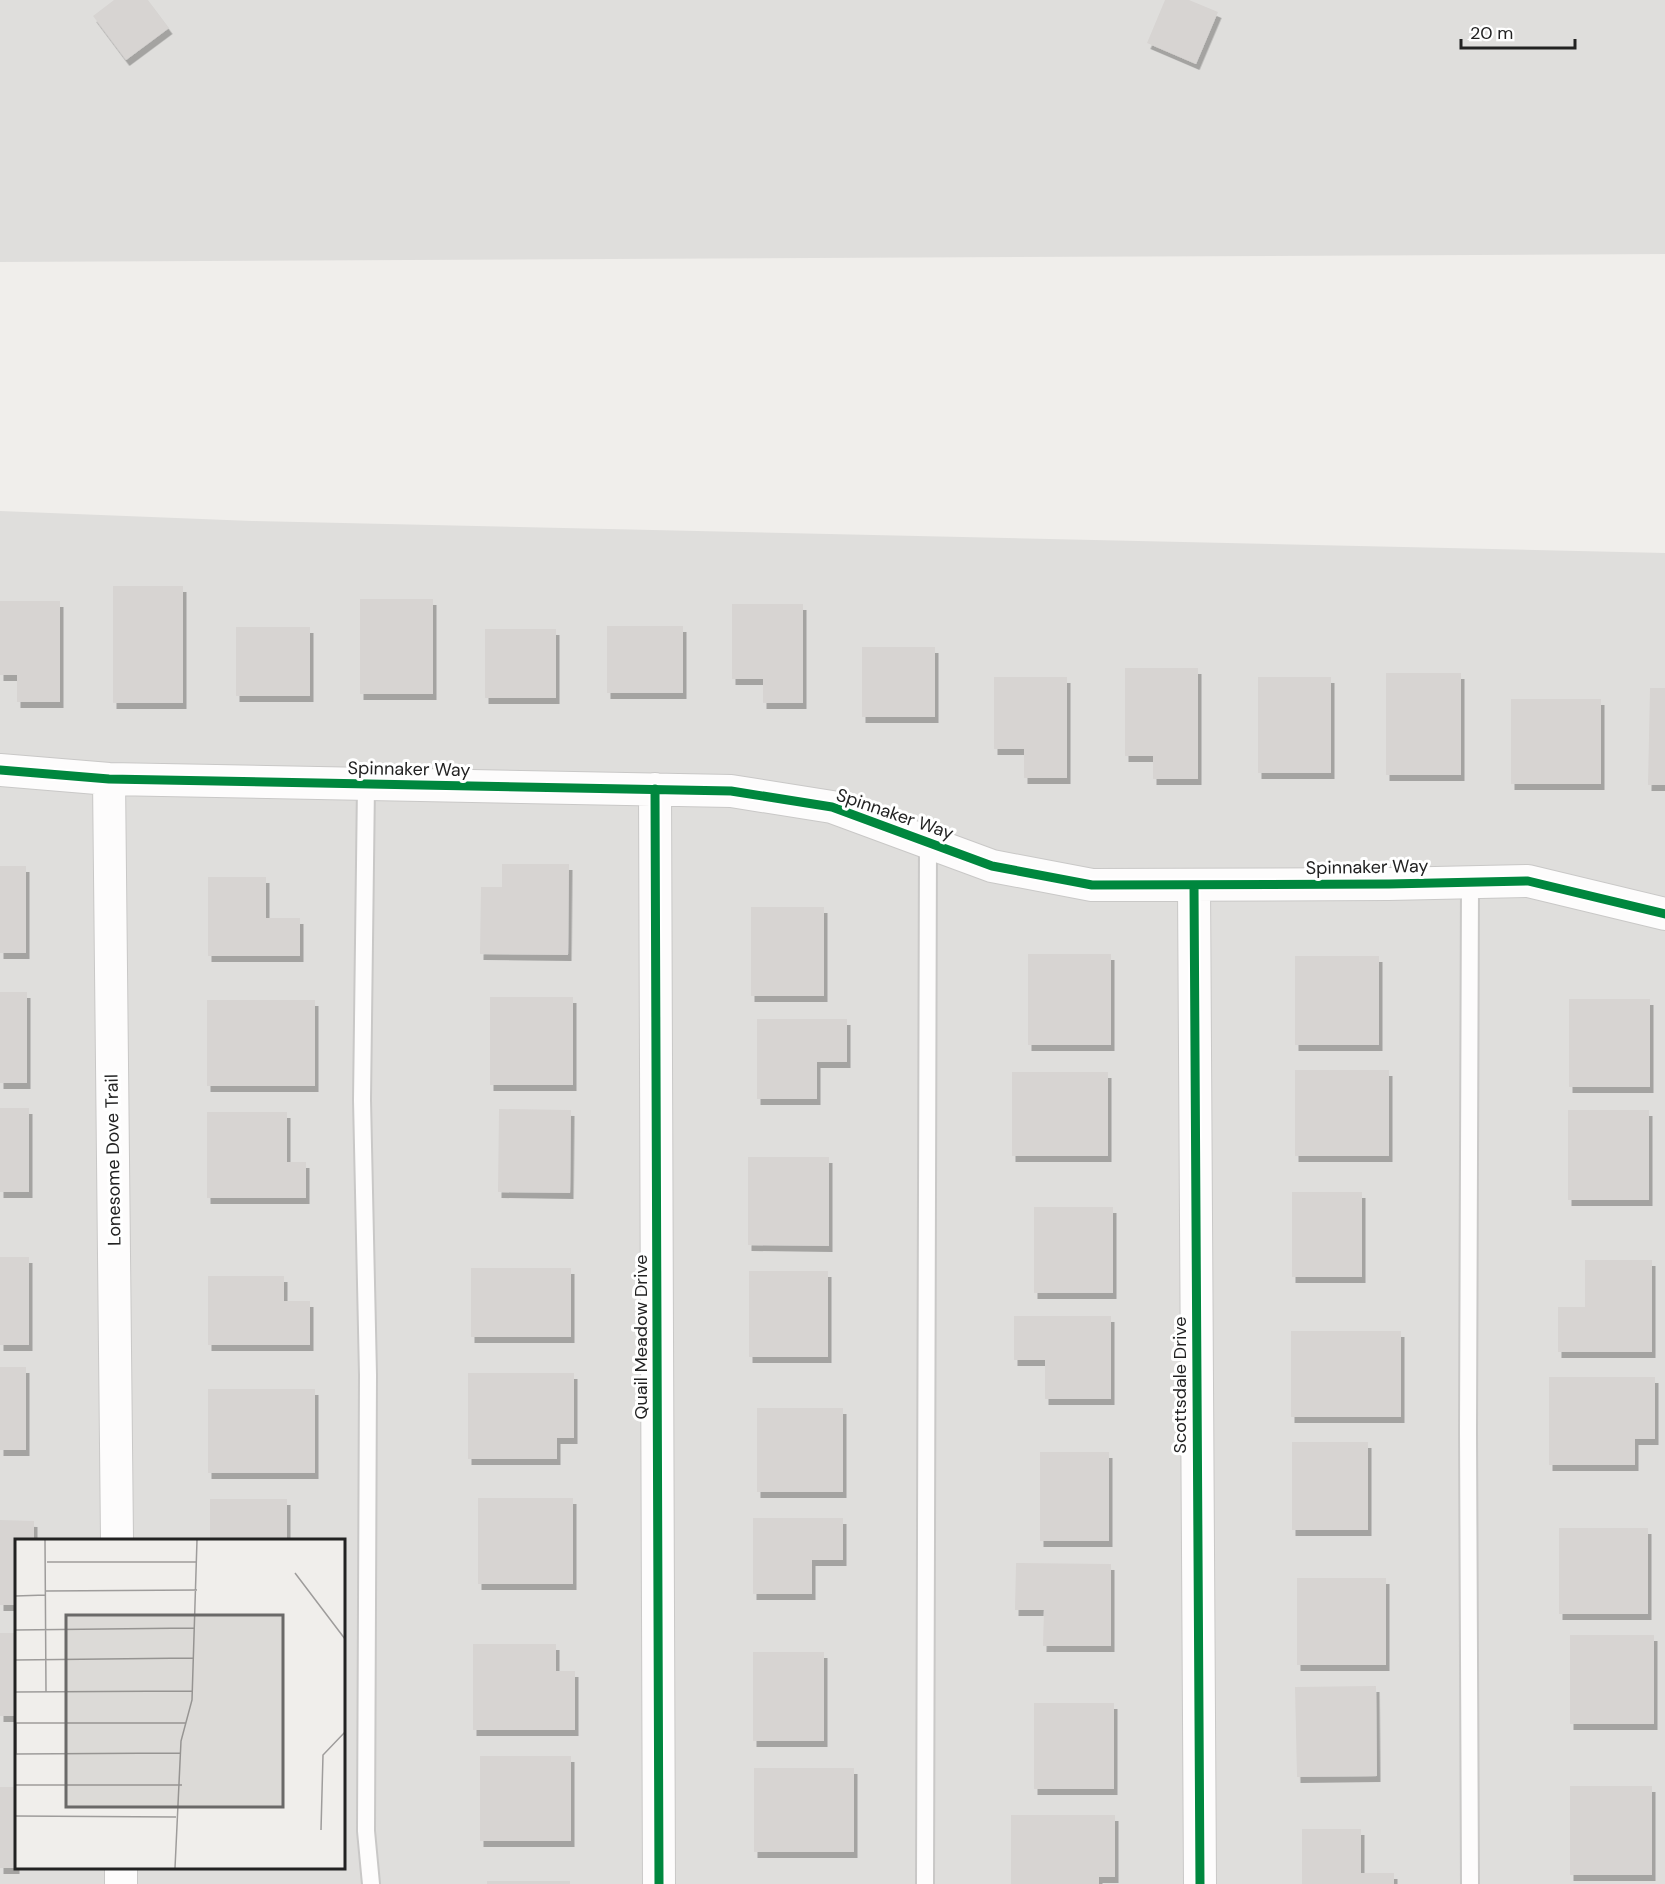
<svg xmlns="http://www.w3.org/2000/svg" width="1665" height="1884" viewBox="0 0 1665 1884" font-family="'DM Sans',sans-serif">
<defs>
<filter id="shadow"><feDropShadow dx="3.5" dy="6" stdDeviation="0" flood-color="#0004"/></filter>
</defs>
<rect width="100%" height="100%" fill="#f0eeeb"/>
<path fill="#dfdedc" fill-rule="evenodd" d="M0,0H1665V254L0,262Z
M0,511L252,521L1665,553V1884H0ZM16,1540H344V1868H16Z"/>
<path fill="#d7d4d2" filter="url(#shadow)" d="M114,0H148L169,28L126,60L93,16Z
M1165,0H1189L1218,12L1196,64L1147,43Z
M113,586H183V703H113Z
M360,599H433V694H360Z
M0,601H60V702H17V675H0Z
M732,604H803V703H763V679H732Z
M607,626H683V693H607Z
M236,627H310V696H236Z
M485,629H556V698H485Z
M862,647H935V717H862Z
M1125,668H1198V779H1153V756H1125Z
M1386,673H1461V775H1386Z
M994,677H1067V778H1024V749H994Z
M1258,677H1331V773H1258Z
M1650,688H1665V785H1648Z
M1511,699H1601V784H1511Z
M502,864H569L568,955L480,954L481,887H502Z
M0,866H26V953H0Z
M208,877H266V918H300V956H208Z
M751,907H824V996H751Z
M1028,954H1111V1045H1028Z
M1295,956H1379V1045H1295Z
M0,992H27V1083H0Z
M490,997H573V1085H490Z
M1569,999H1650V1087H1569Z
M207,1000H315V1086H207Z
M757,1019H847V1062H817V1099H757Z
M1295,1070H1389V1156H1295Z
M1012,1072H1108V1156H1012Z
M0,1108H29V1192H0Z
M499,1109L571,1110L570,1193L498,1192Z
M1568,1110H1649V1200H1568Z
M207,1112H287V1162H306V1198H207Z
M748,1157H829V1246L748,1245Z
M1292,1192H1362V1277H1292Z
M1034,1207H1113V1293H1034Z
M0,1257H29V1345H0Z
M1585,1260H1652V1352H1558V1307H1585Z
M471,1268H571V1337H471Z
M749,1271H828V1357H749Z
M208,1276H284V1301H310V1345H208Z
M1014,1316H1111V1399H1045V1360H1014Z
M1291,1331H1401V1417H1291Z
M0,1367H26V1450H0Z
M468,1373H574V1438H557V1459H468Z
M1549,1377H1655V1439H1635V1465H1549Z
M208,1389H315V1473H208Z
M757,1408H843V1492H757Z
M1292,1442H1368V1530H1292Z
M1040,1452H1109V1541H1040Z
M478,1498H573V1584H478Z
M210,1499H287V1540H210Z
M753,1518H843V1560H812V1594H753Z
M0,1520L34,1521V1540H16V1605H0Z
M1559,1528H1648V1614H1559Z
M1016,1563L1111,1564V1646H1043L1044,1610H1015Z
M1297,1578H1386V1665H1297Z
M0,1633H16V1716H0Z
M1570,1635H1654V1724H1570Z
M473,1644H556V1671H575V1730H473Z
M753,1652H824V1741H753Z
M1376,1686L1377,1776L1297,1777L1295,1687Z
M1034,1703H1114V1789H1034Z
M480,1756H571V1841H480Z
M754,1768H854V1852H754Z
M1570,1786H1652V1875H1570Z
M0,1787H16V1868H0Z
M1011,1815H1115V1877H1099V1884H1011Z
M1302,1829H1361V1873H1394V1884H1302Z
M487,1881H570V1884H487Z"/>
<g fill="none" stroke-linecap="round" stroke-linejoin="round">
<g stroke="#c9c8c7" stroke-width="20">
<path id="service" d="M366,785L362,1100L368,1375L366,1831L371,1884
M1470,883L1468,1431L1470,1884
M925,1884L928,842"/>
</g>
<g stroke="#c9c8c7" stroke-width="34">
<path id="minor" d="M0,770L109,779L731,791L832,807L992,866L1092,885L1389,884L1528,881L1665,914
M109,779L117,1540
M655,789L659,1884
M1194,885L1200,1884
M121,1868V1884"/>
</g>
<use href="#service" stroke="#fdfcfc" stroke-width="16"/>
<use href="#minor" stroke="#fdfcfc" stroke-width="32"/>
<g stroke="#fff" stroke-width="13">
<path id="cycleway" d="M0,770L109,779L731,791L832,807L992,866L1092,885L1389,884L1528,881L1665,914
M655,789L659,1884
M1194,885L1200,1884"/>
</g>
<use href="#cycleway" stroke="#00873e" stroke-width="9"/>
</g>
<g text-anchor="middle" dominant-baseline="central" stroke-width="6" stroke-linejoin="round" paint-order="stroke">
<g font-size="18" fill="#222" stroke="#fff">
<text transform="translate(409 769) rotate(1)">Spinnaker Way</text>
<text transform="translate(895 814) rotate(19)">Spinnaker Way</text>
<text transform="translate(1367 867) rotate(-1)">Spinnaker Way</text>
<text transform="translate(113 1160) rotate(-91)">Lonesome Dove Trail</text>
<text transform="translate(641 1337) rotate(-90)">Quail Meadow Drive</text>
<text transform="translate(1180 1385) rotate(-90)">Scottsdale Drive</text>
</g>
</g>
<g transform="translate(15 1539)">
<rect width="330" height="330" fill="#f0eeeb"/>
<path fill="none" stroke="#9e9c9b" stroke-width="1.5" d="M30,1L31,153M0,2V25M32,23H182M280,34L330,100M31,52L182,51M0,57L31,56M0,91L179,89M0,121L178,119M0,153L177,152M0,184H171M1,184V215M0,215L166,214M0,246H167M0,277L161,278M306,291L308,216L330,193M160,329L166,202L177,161L182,1"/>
<path fill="#6a6968" fill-opacity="0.15" stroke="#6a6968" stroke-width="3" d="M51,76H268V268H51Z"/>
<rect width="330" height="330" fill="none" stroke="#222" stroke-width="3"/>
</g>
<path d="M1461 39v9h114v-9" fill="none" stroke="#222222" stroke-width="3"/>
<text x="1470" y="39" font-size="18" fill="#222222" stroke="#ffffff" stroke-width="4.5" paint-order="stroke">20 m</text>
</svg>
